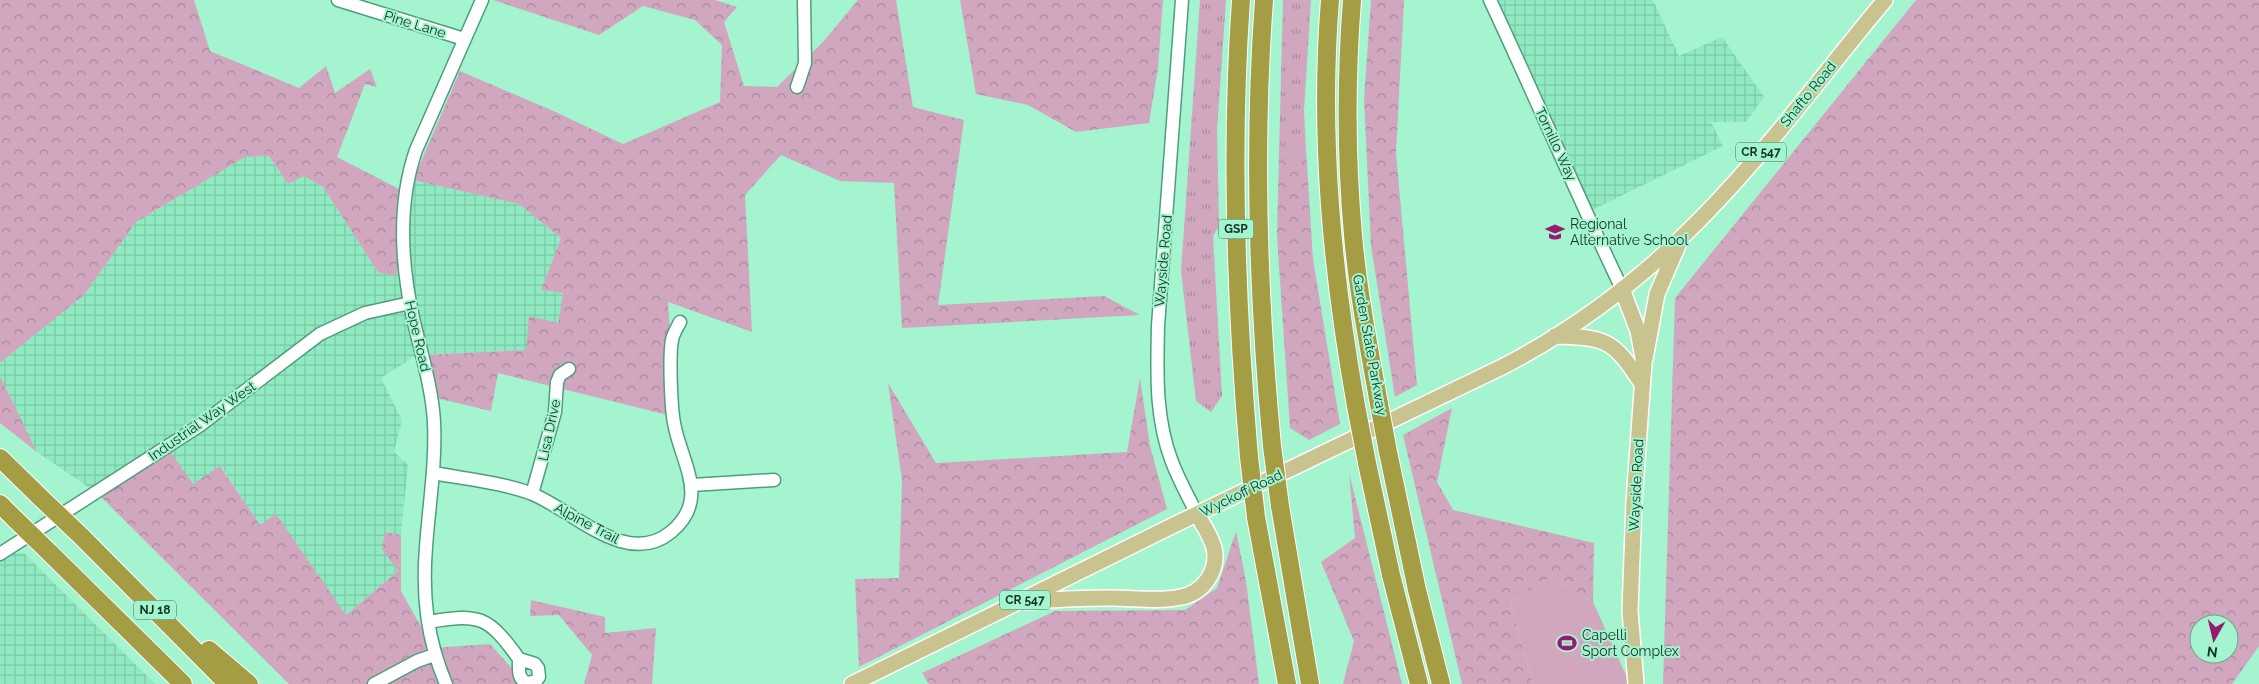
<svg xmlns="http://www.w3.org/2000/svg" width="2259" height="684" viewBox="0 0 2259 684" font-family="Raleway,sans-serif">
<defs>
<pattern id="industrial-grid" width="8" height="8" patternUnits="userSpaceOnUse" patternTransform="scale(1.25)"><rect width="8" height="8" fill="#8feac1"/><path d="M0 4h8M4 0v8" fill="none" stroke="#7ac9a6"/></pattern>
<pattern id="grass-tufts" width="24" height="20" patternUnits="userSpaceOnUse" patternTransform="scale(1.25)"><rect width="24" height="20" fill="#d1a7bf"/><path d="M3 7l-1-3M5 7V3M7 7l1-3M15 17l-1-3M17 17v-4M19 17l1-3" fill="none" stroke="#a8899b"/></pattern>
<pattern id="forest-crowns" width="20" height="18" patternUnits="userSpaceOnUse" patternTransform="scale(1.25)"><rect width="20" height="18" fill="#d1a7bf"/><path d="M2 6a3 3 0 1 1 6 0M12 15a3 3 0 1 1 6 0" fill="none" stroke="#a8899b"/></pattern>
</defs>
<rect width="100%" height="100%" fill="#a3f4cf"/>
<path fill="url(#industrial-grid)" d="M1487,0H1653L1679,56L1722,37L1764,97L1746,122H1711L1723,146L1586,213Z
M269,156L288,184L304,176L323,187L378,272L413,180L519,204L561,238L541,290L563,293L558,323L527,350L417,355L381,378L402,420L394,452L408,465L401,535L386,532L398,571L346,615L276,515L260,526L221,466L193,484L97,493L37,452L0,376V363L84,295L136,222L245,157Z
M0,553H24L155,684H0Z"/>
<path fill="url(#grass-tufts)" d="M1200,0H1226L1217,130L1219,226L1213,236L1222,396L1211,412L1196,401L1181,271Z
M1283,0H1311L1304,110L1306,149L1301,154L1279,153Z"/>
<path fill="url(#forest-crowns)" fill-rule="evenodd" d="M0,0H194L210,51L299,88L326,66L335,93L370,69L377,87L365,84L337,157L409,194L396,276L378,272L323,187L304,176L288,184L269,156L245,157L136,222L84,295L0,363Z
M493,0H715L737,7L724,22L744,86L777,87L823,42L858,0H896L913,107L964,120L938,305L1104,296L1140,315L902,328L894,183L840,181L781,155L745,195L752,332L668,302L676,417L498,373L491,411L432,397L423,355L526,350L529,316L558,323L563,293L541,290L561,238L519,204L413,180L460,71L558,113L623,144L720,102L722,45L695,20L643,6L599,35Z
M960,0H1163L1158,68L1149,123L1076,132L1028,105L976,94Z
M1371,0H1404L1396,153L1417,385L1395,397L1371,246L1364,99Z
M1916,0H2259V646L2232,684H1663L1675,298ZM2199,624H2229V654H2199Z
M1306,149L1313,259L1340,424L1309,440L1290,428L1277,236L1279,153L1301,154Z
M0,376L37,452L0,423Z
M1140,378L1150,446L1167,509L859,667L855,579L899,578L902,480L888,383L936,463L1127,452Z
M1452,408L1437,482L1453,510L1594,543L1593,602L1550,578L1510,602L1533,684H1462L1403,435Z
M166,446L193,484L220,466L260,525L276,514L346,615L398,571L382,549L385,532L401,535V591L433,648L490,644L526,684H289L97,493Z
M1349,473L1402,684H1343L1354,641L1321,562L1355,538Z
M1236,531L1246,581L1259,684H929L922,673L1055,611L1185,610L1217,588Z
M531,600L605,617V633L656,628L652,684H584L592,655L559,615L530,616Z"/>
<path fill="#d1a7bf" d="M1550,578L1593,602L1630,684H1533L1510,602Z"/>
<g fill="none" stroke-linecap="round" stroke-linejoin="round">
<g stroke="#4e9e7d" stroke-width="15">
<path id="minor" d="M338,0L464,39
M1182,0L1158,326C1157,373 1155,418 1172,462C1179,480 1188,497 1197,514
M1490,0C1535,96 1576,193 1622,289
M797,87L805,63L804,0
M433,473C466,479 499,482 530,493C572,509 626,569 671,532C711,499 681,463 674,423C671,407 669,356 672,340C673,334 677,328 680,322
M692,485L774,480
M532,494L555,412L557,382L560,375L569,369
M0,554L199,426L320,334L365,313L410,303
M428,622C480,613 488,616 519,659
M519,659L535,664L538,668L539,677L536,681L528,683C517,680 519,669 519,659Z
M374,684L417,661L434,655
M446,684C427,639 422,596 426,547C429,505 436,464 434,422C432,387 421,353 413,318C401,263 397,205 416,150L482,0"/>
</g>
<g stroke="#fff" stroke-width="18">
<path id="major" d="M1622,289L1638,331L1644,363L1634,502L1630,611L1636,684
M1555,336C1608,337 1614,341 1642,384
M1645,359L1657,294L1679,243
M1027,602C1056,599 1084,598 1112,598C1134,598 1160,602 1181,597C1203,593 1219,571 1214,548C1211,536 1203,525 1197,514
M852,684L1176,524L1502,367C1566,334 1628,289 1680,239C1756,167 1818,80 1885,0"/>
</g>
<g stroke="#fff" stroke-width="20">
<path id="highway" d="M1241,0C1230,152 1236,305 1249,457
M1264,0C1253,149 1258,298 1272,446
M1330,0C1319,137 1332,271 1356,406
M1352,0C1346,78 1346,157 1353,235C1358,292 1369,348 1379,404
M1388,452L1417,590L1441,684
M0,458L42,499
M1367,463L1391,575L1419,684
M0,504L15,519
M1280,506L1310,684
M1256,517L1287,684
M81,536L228,684
M50,553L183,684
M209,650L249,684"/>
</g>
<use href="#minor" stroke="#fff" stroke-width="12"/>
<use href="#major" stroke="#c9c48f" stroke-width="15"/>
<use href="#highway" stroke="#a59d44" stroke-width="18"/>
<g stroke="#fff" stroke-width="20" stroke-linecap="butt">
<path id="highway-bridge" d="M1379,404L1388,452
M1356,406L1367,463
M1272,446L1280,506
M1249,457L1256,517
M42,499L81,536
M15,519L50,553"/>
</g>
<use href="#highway-bridge" stroke="#a59d44" stroke-width="18"/>
</g>
<defs>
<g id="school-bare" transform="scale(1.5)"><path d="M0-5L7-2L0 1L-7-2ZM-4 1L0 2.5L4 1V4Q0 6-4 4Z" fill="#971971" stroke="#a3f4cf" stroke-width="2.5" paint-order="stroke"/></g>
<g id="stadium-bare" transform="scale(1.5)"><path d="M0-5a6.5 5 0 1 0 0 10a6.5 5 0 1 0 0-10ZM-3.5-1.8h7v3.6h-7Z" fill="#971971" stroke="#a3f4cf" stroke-width="2.5" paint-order="stroke"/></g>
</defs>
<g fill-rule="evenodd">
<use href="#school-bare" x="1555" y="232"/>
<use href="#stadium-bare" x="1567" y="643"/>
</g>
<g text-anchor="middle" dominant-baseline="central" stroke-width="4" stroke-linejoin="round" paint-order="stroke">
<g fill="#a3f4cf" stroke="#3e6e59" stroke-width="1">
<rect x="1736" y="142.5" width="50" height="19" rx="4"/>
<rect x="1218.5" y="219.5" width="35" height="19" rx="4"/>
<rect x="1000" y="590.5" width="50" height="19" rx="4"/>
<rect x="134" y="600.5" width="42" height="19" rx="4"/>
</g>
<g font-size="12" font-weight="bold" fill="#123426">
<text x="1761" y="152">CR 547</text>
<text x="1236" y="229">GSP</text>
<text x="1025" y="600">CR 547</text>
<text x="155" y="610">NJ 18</text>
</g>
<g font-size="14" fill="#123426" stroke="#a3f4cf">
<text transform="translate(415 24) rotate(17)">Pine Lane</text>
<text transform="translate(1808 94) rotate(-51)">Shafto Road</text>
<text transform="translate(1556 144) rotate(65)">Tornillo Way</text>
<text transform="translate(1163 261) rotate(-85)">Wayside Road</text>
<text transform="translate(418 336) rotate(77)">Hope Road</text>
<text transform="translate(1370 345) rotate(80)">Garden State Parkway</text>
<text transform="translate(202 421) rotate(-35)">Industrial Way West</text>
<text transform="translate(549 430) rotate(-78)">Lisa Drive</text>
<text transform="translate(1636 485) rotate(-87)">Wayside Road</text>
<text transform="translate(1241 493) rotate(-26)">Wyckoff Road</text>
<text transform="translate(587 523) rotate(28)">Alpine Trail</text>
</g>
<g font-size="14" fill="#123426" stroke="#a3f4cf" text-anchor="start">
<text x="1570" y="224">Regional<tspan x="1570" dy="16">Alternative School</tspan></text>
<text x="1582" y="635">Capelli<tspan x="1582" dy="16">Sport Complex</tspan></text>
</g>
</g>
<g transform="translate(2214 639) rotate(188)"><circle r="24" fill="#a3f4cf" stroke="#69a78b"/>
<path d="M0-4L9 19L0 12L-9 19Z" fill="#971971"/>
<text y="-8" font-size="14" font-weight="bold" text-anchor="middle" fill="#123426">N</text>
</g>
</svg>
